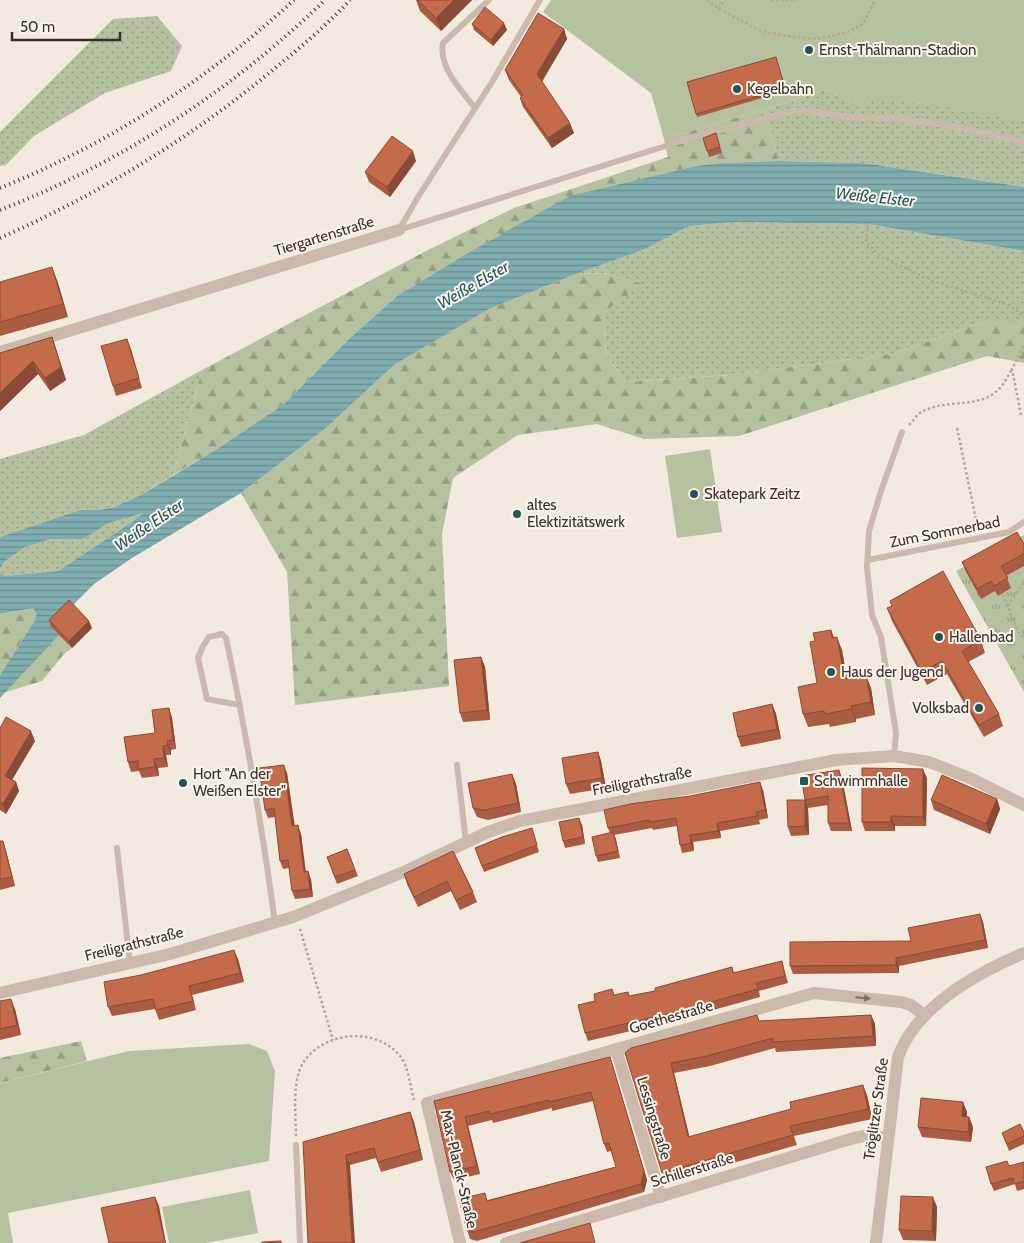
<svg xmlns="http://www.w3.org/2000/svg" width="1024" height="1243" viewBox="0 0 1024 1243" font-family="Cabin,sans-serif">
<defs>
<pattern id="grass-dots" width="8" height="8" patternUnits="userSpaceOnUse" patternTransform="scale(1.25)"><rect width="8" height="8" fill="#b6c29f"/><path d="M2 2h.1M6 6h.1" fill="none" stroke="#959e82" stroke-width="1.8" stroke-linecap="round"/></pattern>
<pattern id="forest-firs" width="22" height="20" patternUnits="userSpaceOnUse" patternTransform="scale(1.25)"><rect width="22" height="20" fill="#b6c29f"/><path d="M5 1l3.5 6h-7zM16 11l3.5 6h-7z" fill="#959e82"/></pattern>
<pattern id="park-tufts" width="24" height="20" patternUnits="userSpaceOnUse" patternTransform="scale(1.25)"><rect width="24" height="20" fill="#b6c29f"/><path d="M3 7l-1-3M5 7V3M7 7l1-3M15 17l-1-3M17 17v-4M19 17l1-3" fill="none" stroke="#959e82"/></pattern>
<pattern id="water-rules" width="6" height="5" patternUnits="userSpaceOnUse" patternTransform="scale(1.25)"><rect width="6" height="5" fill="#7fadb0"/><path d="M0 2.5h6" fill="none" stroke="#698d8f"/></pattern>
</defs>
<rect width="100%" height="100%" fill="#f3eadf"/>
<path fill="url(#grass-dots)" d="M1024,0V187L863,163L779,161L765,109L828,89L840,98L865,107V98Z
M157,16L182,46L171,71L105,93L34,136L6,165L0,166V132L113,19Z
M734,222L868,224L1024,251V321H986L892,354L730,375L626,382L606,355L603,313L642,284L604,273L576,274L643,250L689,226Z
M202,370L173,475L143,494L114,507L100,510H80L0,537V459L84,435Z
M144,512L132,522L58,571L5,576L0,573V569L4,562L25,547L51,539H83L111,522Z"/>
<path fill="url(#forest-firs)" d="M765,109L779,161L720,163L696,166L570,197L466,254L397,296L349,339L283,405L217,449L173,475L202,370L424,252L514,208L668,157L664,139Z
M604,273L643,284L603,313L606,355L626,382L730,375L892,354L986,321H1024V363L987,356L739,436L644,439L597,424L518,435L453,478L442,534L449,686L295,705L287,572L241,493L327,427L394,365L489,309L576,274Z
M33,608L36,612L35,620L0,675V614Z
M59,635L72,648L64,654L42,681L3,693Z
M81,1041L87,1061L0,1083V1058Z"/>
<path fill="url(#park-tufts)" d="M1024,535V692L956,571Z"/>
<path fill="#b6c29f" d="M551,0H1024V122L944,106L866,98L865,108L840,98L828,89L765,109L664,139L651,93L543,12Z
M710,449L722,532L677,538L665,456Z
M249,1044L267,1051L275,1071L269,1161L8,1213L13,1243H0V1083L129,1051Z
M250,1190L258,1233L206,1243H169L162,1207Z"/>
<path fill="url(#water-rules)" d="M779,161L863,163L1024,187V251L868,224L734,222L689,226L643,250L576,274L489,309L394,365L327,427L241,493L132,558L94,584L51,627L59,635L0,698V675L35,620L36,613L33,608L0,614V573L5,576L58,571L132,522L143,513L111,522L83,539H51L25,547L4,562L0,569V537L80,510H100L114,507L143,494L217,449L283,405L349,339L397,296L466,254L570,196L696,166L720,163Z"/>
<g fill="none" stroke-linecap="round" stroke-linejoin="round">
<path stroke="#b7a495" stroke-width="2.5" stroke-dasharray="2.5 2.5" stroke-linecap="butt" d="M707,0L719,9L761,31L794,37L817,39L848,32L863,24L875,0
M771,0H797
M719,9L724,0
M868,224L866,242L881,257L933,281L1010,305L1024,317
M1021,415L1012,369L1024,346
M909,425C913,421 916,416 920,413C941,399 973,408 993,394C1002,388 1007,378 1012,369
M957,428L978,529
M1001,590L1018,632L1024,637
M1008,606L1024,582
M300,929L333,1040
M296,1136C296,1115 291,1078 305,1060C327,1031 376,1027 400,1056C409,1067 410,1086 414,1100"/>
<path stroke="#cbbaab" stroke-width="6" d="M475,108C462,91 438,67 443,43L489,0
M399,230L691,138L793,111H809L850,117L908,120L946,125L1024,142
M399,230L418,197L492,82L540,0
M868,560L1009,532L1024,522
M240,705L207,699L198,658L203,646L209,637L222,634L226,638C246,732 262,827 275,922
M894,756L896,733L881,637L872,615L867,567L869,531L881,491L902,432
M457,765L466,842
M117,848L130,963
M296,1145L300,1243"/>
<path stroke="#cbbaab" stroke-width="12" d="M0,352L399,230
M616,1049L661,1197
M460,1243L427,1103L814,993L901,1002L911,1005L925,1016
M506,1243L854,1138L864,1136L888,1138
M876,1243L898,1057C916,1006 977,973 1024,953"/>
<path stroke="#cbbaab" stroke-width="12" d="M0,993L170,954L293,917L406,871L488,832L520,821L836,760L894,756L929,762L972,779L1024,805"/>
<path stroke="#392f2a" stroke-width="4" stroke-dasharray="1 4" stroke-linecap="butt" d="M0,188C109,144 208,79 294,0
M0,210C121,163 232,90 325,0
M0,238C99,194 191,138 274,69C301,47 327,25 350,0"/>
</g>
<path fill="#a95c41" d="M416,0H472L441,31L420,11Z
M472,24L507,30L493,46L474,30Z
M564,29L567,39L542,82L574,133L552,148L523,107L520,98L521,97L509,80L505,70Z
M776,57L786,91L697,117L687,82Z
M716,133L722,153L709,157L703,138Z
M416,161L390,197L369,182L365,172Z
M57,280L68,317L0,336V282Z
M52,337L66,380L50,391L38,374L0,411V353Z
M127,339L142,388L116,396L113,386Z
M1024,544V566L1006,576L1011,588L998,596L995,591L981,599L966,572L962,562Z
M890,601L981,640L985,653L968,662L999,714L1003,726L984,737L947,674L927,685L892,621L887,608L892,606Z
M49,620L92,628L72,648L51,627Z
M831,630L834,637L842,650L847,678L871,688L875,715L856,719V722L830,727L829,724L808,727L803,714L817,683L815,641Z
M481,657L485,667L490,720L463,722L460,713Z
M772,704L776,714L781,739L741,747L738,737Z
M169,708L172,718L176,749L171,750V755H166L168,767L158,768L159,776L142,778L139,771L131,772L128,762L155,733Z
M0,728L35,741L12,780L16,782L19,791L6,814L0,810Z
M598,752L601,761L606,788L570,794L566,784Z
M287,773L294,826L301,834L305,872L308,871L311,880L313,897L295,899L292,891L289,868L283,869L280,861L275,817L268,818L265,810Z
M512,774L516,784L521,812L488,820L477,817L473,808Z
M842,778L852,831H831L828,823V805L808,808L809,835L791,836L788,827L805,800Z
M927,778L926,826H895V831H865L862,822Z
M763,790L768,818L759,820L760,824L720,831L721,838L693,842L694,851L682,853L680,845L677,826L653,830L652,828L614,835L620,858L598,862L596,856L610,833L608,828Z
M997,799L1000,809L990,834L934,810L931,800Z
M582,825L585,844L565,848L563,841Z
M532,828L539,852L484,872L475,848Z
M0,841H3L6,851L15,886L0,890Z
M347,849L358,876L337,884L327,857Z
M453,851L473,892L477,902L460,910L451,891L418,907L407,884L404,874Z
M980,914L983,922L988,948L899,966V973L793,974L790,966L911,941Z
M238,959L244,982L192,995L196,1010L159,1020L155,1009L112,1016L108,1007Z
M782,961L788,983L759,991L760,997L674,1021L588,1041L585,1033L595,1001L612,989L614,995L629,996L655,991L732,967L734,973Z
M0,1001L15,1009L21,1035L0,1040Z
M871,1015L875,1024L876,1046L776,1052L775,1048L710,1066L674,1073L689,1137L867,1095L872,1119L794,1136L797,1145L666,1182L625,1053L759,1021Z
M610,1057L647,1180L644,1192L477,1241L470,1239L467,1230L488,1200L616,1167L611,1151L607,1152L604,1144L593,1101L552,1111V1108L493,1123L492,1120L468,1126L480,1174L454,1180L450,1172L434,1101Z
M963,1102L967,1112L966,1117H969L973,1127L971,1142L922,1137L918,1127Z
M410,1112L414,1122L423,1160L381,1172L376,1158L350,1165L303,1142Z
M1024,1132V1144L1009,1151L1002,1133Z
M1024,1162V1189L1017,1191L1015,1184L994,1191L991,1184L1009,1166Z
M937,1207L936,1241L903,1240L899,1230Z"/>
<path fill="#894b35" d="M454,0H472L441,31L436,18Z
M504,23L507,30L493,46L491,40Z
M564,29L567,39L540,84L537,74Z
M570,123L574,133L552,148L548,138Z
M413,151L416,161L390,197L387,187Z
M52,267L57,280L68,317L63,304Z
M52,337L66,380L50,391L45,378Z
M127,339L131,349L142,388L139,378Z
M33,361L38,374L0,411V393Z
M89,621L92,628L72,648L69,641Z
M837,637L842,650L849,692L845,679Z
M481,657L485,667L490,720L487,710Z
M866,675L871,688L875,715L871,702Z
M772,704L776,714L781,739L777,729Z
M851,706L856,719V722L852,709Z
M169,708L172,718L176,749L173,740Z
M31,731L35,741L9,785L5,776Z
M167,741L171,750V755L168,745Z
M163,746L166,755L168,767L164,758Z
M598,752L601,761L606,788L602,778Z
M154,759L158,768L159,776L155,767Z
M284,765L287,773L296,834L292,826Z
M923,769L927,778L926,826L923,817Z
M839,770L842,778L852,831L849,823Z
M512,774L516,784L521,812L518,803Z
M16,782L19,791L6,814L3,804Z
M760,782L763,790L768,818L765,810Z
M997,799L1000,809L990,834L986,824Z
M805,800L808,808L809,835L805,826Z
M891,816L895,826V831L891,822Z
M579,818L582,825L585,844L583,837Z
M717,823L720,831L721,838L718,831Z
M298,825L301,834L307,880L304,872Z
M613,832L616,839L620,858L618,851Z
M690,835L693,842L694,851L691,843Z
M3,841L6,851L15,886L12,877Z
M308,871L311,880L313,897L310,889Z
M980,914L983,922L988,948L985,940Z
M234,950L238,959L244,982L240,973Z
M896,958L899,966V973L896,965Z
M189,986L192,995L196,1010L193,1001Z
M11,999L15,1009L21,1035L17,1025Z
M871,1015L875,1024L876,1046L873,1036Z
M610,1057L647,1180L644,1192L641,1184Z
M671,1063L674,1073L692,1147L688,1137Z
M863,1085L867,1095L872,1119L868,1109Z
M963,1102L967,1112L966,1126L962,1116Z
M410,1112L414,1122L423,1160L420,1150Z
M465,1117L468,1126L480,1174L477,1166Z
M969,1117L973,1127L971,1142L968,1132Z
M346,1155L350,1165L355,1243H352Z
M155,1197L159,1206L166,1243H165V1242Z
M933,1197L937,1207L936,1241L932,1231Z"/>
<path fill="#c46b4c" stroke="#894b35" d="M418,0H454L436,18Z
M485,7L504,23L491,40L472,24Z
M538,13L564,29L537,74L570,123L548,138L520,98L523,95L505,70Z
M776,57L785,88L696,114L687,82Z
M716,133L720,147L707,151L703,138Z
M392,136L413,151L387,187L365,172Z
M52,267L63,304L0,322V282Z
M52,337L61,367L45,378L33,361L0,393V353Z
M127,339L139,378L113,386L101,346Z
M1017,532L1024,544V554L1001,566L1008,578L994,586L991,581L977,589L962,562Z
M943,571L981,640L962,651L999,714L979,725L942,661L922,672L887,608L892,606L890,601Z
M69,600L89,621L69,641L49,620Z
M831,630L832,638L837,637L845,679L866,675L871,702L851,706L852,709L825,714L824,711L803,714L798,687L817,683L810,642L815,641L813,633Z
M481,657L487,710L460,713L454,660Z
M772,704L777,729L738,737L733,713Z
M169,708L173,740L167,741L168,745L163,746L164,758L154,759L155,767L138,769V761L128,762L124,737L155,733L152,710Z
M6,717L31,731L5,776L16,782L3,804L0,802V728Z
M598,752L602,778L566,784L562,758Z
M284,765L292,826L298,825L304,872L308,871L310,889L292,891L288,860L280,861L274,808L265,810L259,768Z
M862,768L923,769V817L891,816V822H862Z
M839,770L849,823H828V796L805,800L801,776Z
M512,774L518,803L485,810L473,808L468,783Z
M942,775L997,799L986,824L931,800Z
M760,782L765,810L756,812L757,816L717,823L718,831L690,835L691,843L680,845L676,818L650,822L649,820L608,828L604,810L630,804L690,796Z
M787,800H805V826L788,827Z
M579,818L583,837L563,841L559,822Z
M532,828L537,845L482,866L475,848L502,837Z
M613,832L618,851L596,856L592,837Z
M0,841H3L12,877L0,879Z
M347,849L355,870L335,877L327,857Z
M453,851L473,892L456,900L447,881L414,897L404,874Z
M980,914L985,940L896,958V965L790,966V942L911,941L908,928Z
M234,950L240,973L189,986L193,1001L156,1010L153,999L108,1007L104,982L141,975Z
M782,961L785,976L756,983L758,989L671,1013L585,1033L578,1005L595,1001L594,994L612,989L614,995L628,992L629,996L655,991V988L732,967L733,973Z
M11,999L17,1025L0,1029V1001Z
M757,1015L759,1021L871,1015L873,1036L773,1042V1038L707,1056L671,1063L688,1137L791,1109L790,1102L863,1085L868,1109L790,1126L793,1135L662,1173L625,1053L631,1048Z
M610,1057L644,1171L641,1184L474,1232L467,1230L459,1199L485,1193L487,1201L616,1167L609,1143L604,1144L591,1092L549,1102V1100L490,1114L489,1111L465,1117L477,1166L450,1172L434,1101Z
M921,1098L963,1102L962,1116L969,1117L968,1132L918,1127Z
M410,1112L420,1150L378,1162L374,1148L346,1155L352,1243H308L303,1142Z
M1020,1124L1024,1132V1136L1007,1144L1002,1133Z
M1007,1161L1009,1166L1024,1162V1181L1014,1184L1013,1178L991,1184L986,1167Z
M901,1196L933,1197L932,1231L899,1230Z
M155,1197L165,1242L160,1243H109L101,1208Z
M590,1223L595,1243H520Z
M281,1241V1243H262V1242Z"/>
<defs><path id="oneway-solid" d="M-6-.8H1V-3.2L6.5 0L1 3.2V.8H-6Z" transform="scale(1.25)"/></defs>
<use fill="#7b6e64" href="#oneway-solid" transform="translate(863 998) rotate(6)"/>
<g fill="#20565a" stroke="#faf4ec" stroke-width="2">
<circle cx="809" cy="50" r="5"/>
<circle cx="737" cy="89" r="5"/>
<circle cx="694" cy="494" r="5"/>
<circle cx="517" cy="514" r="5"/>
<circle cx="939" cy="637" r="5"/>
<circle cx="831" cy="672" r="5"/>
<circle cx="979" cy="708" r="5"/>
<rect x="799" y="776" width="10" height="10" rx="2.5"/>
<circle cx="183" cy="783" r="5"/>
</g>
<g text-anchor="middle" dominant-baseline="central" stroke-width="4" stroke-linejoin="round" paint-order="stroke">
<g font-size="15" fill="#392f2a" stroke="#faf4ec" text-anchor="start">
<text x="819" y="50">Ernst-Thälmann-Stadion</text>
<text x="747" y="89">Kegelbahn</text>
<text x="704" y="494">Skatepark Zeitz</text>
<text x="527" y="505">altes<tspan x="527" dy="17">Elektizitätswerk</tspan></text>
<text x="949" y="637">Hallenbad</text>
<text x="841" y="672">Haus der Jugend</text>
<text x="969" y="708" text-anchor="end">Volksbad</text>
<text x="193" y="774">Hort "An der<tspan x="193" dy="17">Weißen Elster"</tspan></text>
<text x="814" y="781">Schwimmhalle</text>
</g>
<g font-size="15" fill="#392f2a" stroke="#faf4ec">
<text transform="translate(324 236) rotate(-17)">Tiergartenstraße</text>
<text transform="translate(945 532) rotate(-11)">Zum Sommerbad</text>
<text transform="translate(642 781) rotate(-11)">Freiligrathstraße</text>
<text transform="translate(134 944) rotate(-14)">Freiligrathstraße</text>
<text transform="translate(671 1017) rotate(-16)">Goethestraße</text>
<text transform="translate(876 1109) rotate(-82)">Tröglitzer Straße</text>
<text transform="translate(654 1118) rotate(73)">Lessingstraße</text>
<text transform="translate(459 1169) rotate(77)">Max-Planck-Straße</text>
<text transform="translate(692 1170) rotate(-17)">Schillerstraße</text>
</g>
<g font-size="16" font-style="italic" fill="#20565a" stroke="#faf4ec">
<text transform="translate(875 197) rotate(6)">Weiße Elster</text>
<text transform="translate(473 285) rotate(-30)">Weiße Elster</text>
<text transform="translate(149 525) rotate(-34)">Weiße Elster</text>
</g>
</g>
<path d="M12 32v8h108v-8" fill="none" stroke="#392f2a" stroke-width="2.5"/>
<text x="20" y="32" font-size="15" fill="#392f2a" stroke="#faf4ec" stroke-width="4" paint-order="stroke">50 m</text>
</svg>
